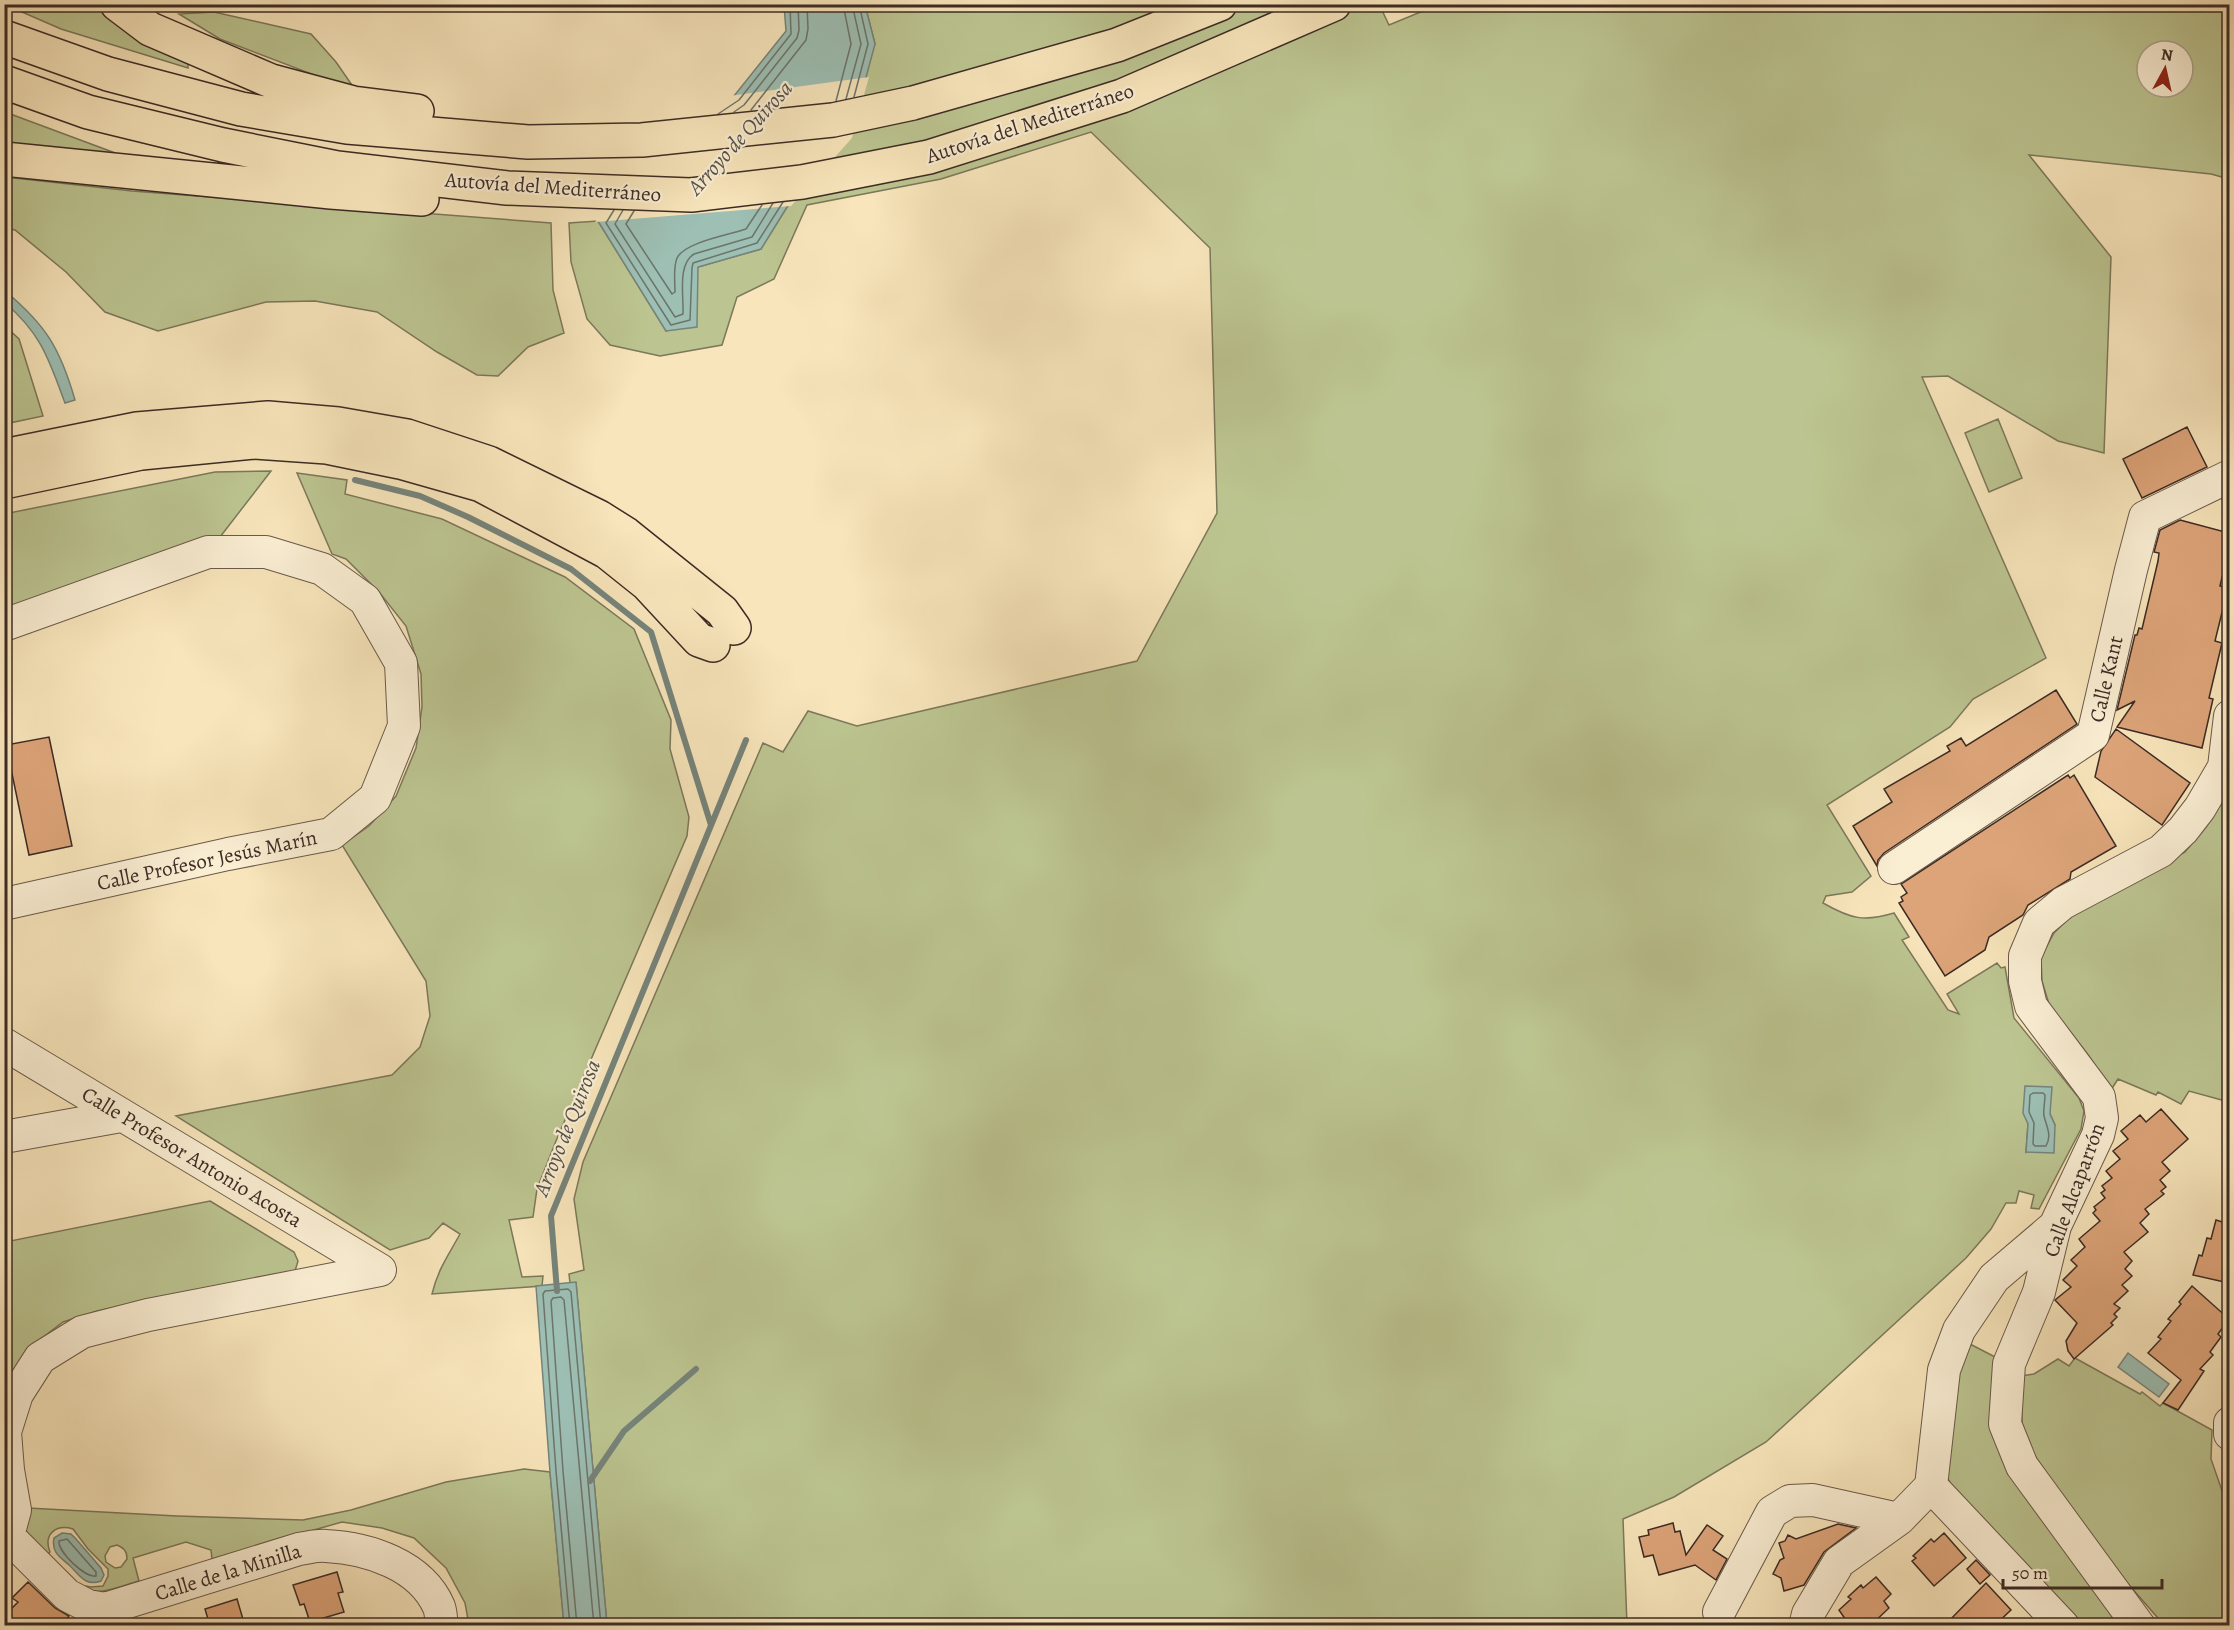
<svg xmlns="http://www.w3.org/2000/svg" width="2234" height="1630" viewBox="0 0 2234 1630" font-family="Alegreya,serif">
<rect width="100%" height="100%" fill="#f8e5bb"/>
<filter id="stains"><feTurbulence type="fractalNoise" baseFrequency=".00333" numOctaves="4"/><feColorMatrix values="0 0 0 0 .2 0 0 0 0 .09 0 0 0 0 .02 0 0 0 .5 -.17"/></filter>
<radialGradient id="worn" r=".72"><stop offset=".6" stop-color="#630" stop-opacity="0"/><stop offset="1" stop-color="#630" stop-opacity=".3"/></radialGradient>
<path fill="#bcc591" stroke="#7c785b" stroke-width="1.5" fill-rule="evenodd" d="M1379,4L1389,25L1440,4L2229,5V179L2211,174L2029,155L2111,257L2104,453L2058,441L1948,376L1922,377L2046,658L1973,699L1950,727L1827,805L1871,876L1852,892L1826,896L1823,903C1851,919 1864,922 1894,913L1909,937L1902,940L1948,1010L1959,1014L1947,994L1997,963L2001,968L2005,967L2014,1018L2079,1098L2084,1111L2081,1129L2039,1209L2031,1208L2034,1195L2019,1191L2016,1203H2006L1991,1229L1966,1258L1766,1442L1674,1497L1623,1519L1627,1625H607L576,1283H570L569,1274L584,1270L574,1199L583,1162L763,743L783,752L808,711L857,726L1137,661L1217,513L1210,248L1091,132L941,179L807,205L774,279L737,297L722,345L660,356L610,345L587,319L571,262L569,223L598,221L666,331L698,267L761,249L787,207L875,44L865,5ZM2147,51H2183V87H2147ZM2050,1114L2055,1125L2026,1152L2028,1124Z
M6,5H93L107,15L188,59V68L61,29Z
M214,12L311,34L336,62L356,91L220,39L179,14Z
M5,112L126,157L5,145Z
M5,177L132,191L551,223L553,290L564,333L528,347L498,376L477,375L437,352L377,312L315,301L266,302L158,331L105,312L66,272L15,230L5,228Z
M5,326L19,339L43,416L5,424Z
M1998,419L2022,478L1989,492L1965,433Z
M271,471L220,537L5,613L4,514L215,472Z
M297,473L347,480L345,494L442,519L565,577L634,629L671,720L670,749L689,817L687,836L556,1141L537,1189L533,1217L509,1220L522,1277L543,1276L542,1286L432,1294C438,1269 448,1256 460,1234L443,1223L429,1238L390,1250L176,1116L392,1075L420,1047L430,1016L426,981L342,845L369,826L396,796L416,748L422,707L421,674L406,626L379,592L346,559L332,554Z
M2229,792V1102L2189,1091L2181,1104L2158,1092L2156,1095L2118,1079L2111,1090L2089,1056L2049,1004L2042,981L2041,957L2054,933L2069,918L2185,852L2206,827L2219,805Z
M210,1201L294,1252L298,1261L295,1271L97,1311L63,1322L33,1345L5,1388V1242Z
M1970,1344L1999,1359L2007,1471L2123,1625H2084L1951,1484L1946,1475L1960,1366Z
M2075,1358L2140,1394L2142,1392L2160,1406L2163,1403L2212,1430L2211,1459L2229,1511V1625H2164L2095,1546L2033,1453L2022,1423L2021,1376L2034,1374L2058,1359L2069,1366Z
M524,1469L550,1472L564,1625H469L465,1603L446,1568L414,1538L382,1528L342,1522L212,1559L211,1550L186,1542L133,1558L139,1581C121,1586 100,1596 83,1589L86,1586L91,1587L103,1586L108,1576V1569L88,1549L73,1529C56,1524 43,1534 50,1552L48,1555L17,1524L28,1508L177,1516L303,1520L351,1510L446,1482ZM117,1545C124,1548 127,1551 127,1559L121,1567L115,1568L106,1562L105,1556L110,1547Z"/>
<path fill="#9dbfb4" stroke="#76847b" stroke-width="1.5" d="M784,5H865L875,44L850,137L787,207L761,249L698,267L697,327L666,331L598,221L649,154L734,96L786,31Z
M4,290C46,325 60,348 75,400L65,403C49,360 41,333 5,303Z
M2025,1086L2052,1087L2050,1114L2055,1125L2054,1153L2026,1152L2028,1124L2023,1113Z
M576,1282L607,1625H564L550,1472L536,1286Z
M2128,1353L2169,1384L2159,1397L2118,1367Z
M62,1533L71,1534L76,1539L101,1568L104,1575L101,1581C85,1587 80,1575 69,1565C60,1557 51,1552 54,1538Z"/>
<path fill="#f8e5bb" d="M869,77L852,138L791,206L595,222L647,152L729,96Z"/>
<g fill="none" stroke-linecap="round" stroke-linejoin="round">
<path stroke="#6c756c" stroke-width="1.5" d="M854,97L868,44L859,4
M846,99L861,44L852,4
M836,101L851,44L843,4
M751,110L806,40L808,29L807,4
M734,112L744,105L797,38L799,30L798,4
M718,114L739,100L791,34L790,4
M614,210L606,223L671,325L690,320L692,268L693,263L757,243L783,202
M623,210L615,224L675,317L683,314C684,297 677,264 694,254L752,237L773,203
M634,211L626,224L672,294L675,292C675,281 673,268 677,258C685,242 729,235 746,229L762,205
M2033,1093H2043L2045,1095C2045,1102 2043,1110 2044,1116C2047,1128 2052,1135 2046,1146H2035L2033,1144L2034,1123L2029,1112L2030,1095Z
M67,1539L96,1572V1576C85,1578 58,1552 59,1541Z
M570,1626L556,1471L543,1294L545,1291L568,1289L571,1292L601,1626
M577,1626L563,1471L551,1301L553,1298L561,1297L564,1300L594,1626"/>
<path stroke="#76847b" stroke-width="6" d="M355,480L420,496L468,517L571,569L651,632L711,825
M557,1291L551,1216L746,740
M590,1481L624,1431L696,1369"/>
</g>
<path fill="#dda479" stroke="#3c2b25" stroke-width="1.5" d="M2187,427L2207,467L2142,498L2123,459Z
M2180,520L2229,533V548L2220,586L2228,588L2215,641L2222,643L2209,698L2213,699L2202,748L2117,727L2135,701L2117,710L2135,635H2137L2139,628L2142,629L2158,561L2159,553L2154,552L2160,530Z
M2056,690L2077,724L1884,853L1878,860L1877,866L1853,826L1892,802L1884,789L1950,751L1947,746L1961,738L1966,746Z
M2116,729L2190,783L2162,825L2095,777L2101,751Z
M49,737L72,846L29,855L6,745Z
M2068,775L2070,778L2074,775L2116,846L2071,872L2070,879L2028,905L2023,915L1989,937L1985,950L1945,976L1899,903L1903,901L1901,897L1907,893L1901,884Z
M2161,1109L2188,1139L2162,1162L2170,1171L2160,1180L2166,1187L2161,1191L2164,1194L2145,1209L2149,1214L2140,1223L2148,1232L2124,1252L2132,1261L2125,1269L2132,1276L2122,1285L2128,1291L2114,1304L2120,1308L2114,1314L2117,1317L2111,1323L2113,1325L2074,1359L2068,1351L2066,1341L2077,1323L2055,1300L2071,1287L2063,1280L2077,1266L2071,1260L2085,1247L2079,1239L2100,1221L2093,1213L2096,1210L2094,1207L2105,1198L2101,1193L2105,1190L2102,1186L2112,1178L2106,1171L2120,1159L2113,1151L2128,1139L2121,1131L2140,1115L2146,1122Z
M2216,1220L2229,1224V1283L2193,1275L2199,1255L2202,1256L2207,1238L2211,1239Z
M2192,1286L2229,1319L2218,1334L2221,1337L2210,1352L2213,1355L2200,1369L2204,1371L2178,1410L2163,1403L2181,1380L2148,1353L2161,1339L2158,1337L2171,1321L2168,1319L2181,1304L2179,1302Z
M1673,1523L1675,1532L1680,1531L1686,1555L1707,1525L1723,1536L1713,1550L1727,1559L1716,1580L1695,1565L1659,1575L1653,1555L1644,1557L1639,1537L1649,1535L1648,1530Z
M1838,1524L1856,1528L1824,1552L1804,1585L1784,1591L1781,1578L1773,1574L1780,1560L1784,1558L1779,1543L1785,1541L1788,1535L1796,1539Z
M1944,1533L1966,1558L1934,1586L1912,1561L1916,1558L1913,1556L1931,1539L1934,1542Z
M1976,1560L1990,1575L1980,1584L1967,1569Z
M337,1572L343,1592L338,1593L344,1612L310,1622L304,1604L300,1605L293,1585Z
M1876,1577L1891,1594L1884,1601L1889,1608L1870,1626H1850L1839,1610L1851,1599L1848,1597L1861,1585L1863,1588Z
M28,1582L55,1608L69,1616L61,1626H4V1616L18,1602L12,1598Z
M1986,1583L2011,1610L1994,1626H1944Z
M237,1599L245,1626H210L205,1609Z"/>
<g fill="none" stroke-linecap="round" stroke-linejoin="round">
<g stroke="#6b5a4a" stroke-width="34">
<path id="minor" d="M4,625L208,552H266L322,569L365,600L401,663L404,726L375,798L331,834L228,854L4,904
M1894,868L2093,735L2131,570L2145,517L2230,476
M4,1044L380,1270
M4,1137L121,1116
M2055,1226L1994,1278L1959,1330L1944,1370L1931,1486L2063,1626
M380,1270L148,1315L82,1332L40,1358L17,1394L5,1432L8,1470L15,1510L8,1536L67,1595L88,1606L105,1609L299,1549C308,1548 317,1545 326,1546C368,1548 421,1565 439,1607C441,1612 441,1620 442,1626
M2230,1423V1434
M1719,1612L1772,1512L1790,1501L1813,1500L1899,1519
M1805,1626L1808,1614L1839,1562L1899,1519L1931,1486
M2139,1626L2022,1466L2005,1424L2009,1364L2039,1292L2055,1226L2098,1135L2102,1118L2099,1097L2031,1006L2025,981V956L2039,923L2063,903L2161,851L2183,830L2200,808L2224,767L2230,716"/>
</g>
<g stroke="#3c2b25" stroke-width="36">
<path id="major" d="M4,456L137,429L268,418L338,424L407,436L489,463L599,517L626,534L722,611L734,628
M4,482L141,453L253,442L327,447L400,462L481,485L607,552L647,584L699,640L713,645"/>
</g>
<g stroke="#3c2b25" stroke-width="36">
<path id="highway" d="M117,4L150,29L271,81L353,103L417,111
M4,37L108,74L241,109L347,127L528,142L642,140L833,120L913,103L1117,45L1220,4
M4,82L88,112L223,145L337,168L507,188L691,195L802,182L929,157L1122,96L1334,4
M4,159L331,192L422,199"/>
</g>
<use href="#minor" stroke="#faeed3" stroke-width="32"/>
<use href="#major" stroke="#f8e5bb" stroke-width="33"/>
<use href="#highway" stroke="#f8e5bb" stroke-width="33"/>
</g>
<g text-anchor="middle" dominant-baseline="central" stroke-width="4.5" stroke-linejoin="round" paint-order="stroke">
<g font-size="21" fill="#3c2b25" stroke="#faeed3">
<text transform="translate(1030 123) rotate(-18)">Autovía del Mediterráneo</text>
<text transform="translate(553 187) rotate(4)">Autovía del Mediterráneo</text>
<text transform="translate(2106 679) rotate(-77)">Calle Kant</text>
<text transform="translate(207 860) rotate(-12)">Calle Profesor Jesús Marín</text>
<text transform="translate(192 1157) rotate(31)">Calle Profesor Antonio Acosta</text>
<text transform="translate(2074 1190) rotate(-70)">Calle Alcaparrón</text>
<text transform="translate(228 1572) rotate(-17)">Calle de la Minilla</text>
</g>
<g font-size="22" font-style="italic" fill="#545049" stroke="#faeed3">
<text transform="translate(740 138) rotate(-48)">Arroyo de Quirosa</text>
<text transform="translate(567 1128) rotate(-68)">Arroyo de Quirosa</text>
</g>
</g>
<rect width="2234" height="1630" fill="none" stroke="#f8e5bb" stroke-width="24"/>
<rect x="6" y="6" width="2222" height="1618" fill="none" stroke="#3c2b25" stroke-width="3"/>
<rect x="12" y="12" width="2210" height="1606" fill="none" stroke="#3c2b25" stroke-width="1.5"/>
<g transform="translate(2165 69) rotate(8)"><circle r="28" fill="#faeed3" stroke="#aea08d" stroke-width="1.5"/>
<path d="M0-4.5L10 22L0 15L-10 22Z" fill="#8f2418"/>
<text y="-9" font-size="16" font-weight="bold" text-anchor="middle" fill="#3c2b25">N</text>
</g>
<path d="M2003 1579v9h159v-9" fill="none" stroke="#3c2b25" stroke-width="3"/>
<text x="2012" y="1579" font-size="18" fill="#3c2b25" stroke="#faeed3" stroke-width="4.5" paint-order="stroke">50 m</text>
<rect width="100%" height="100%" filter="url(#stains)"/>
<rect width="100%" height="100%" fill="url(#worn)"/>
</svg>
